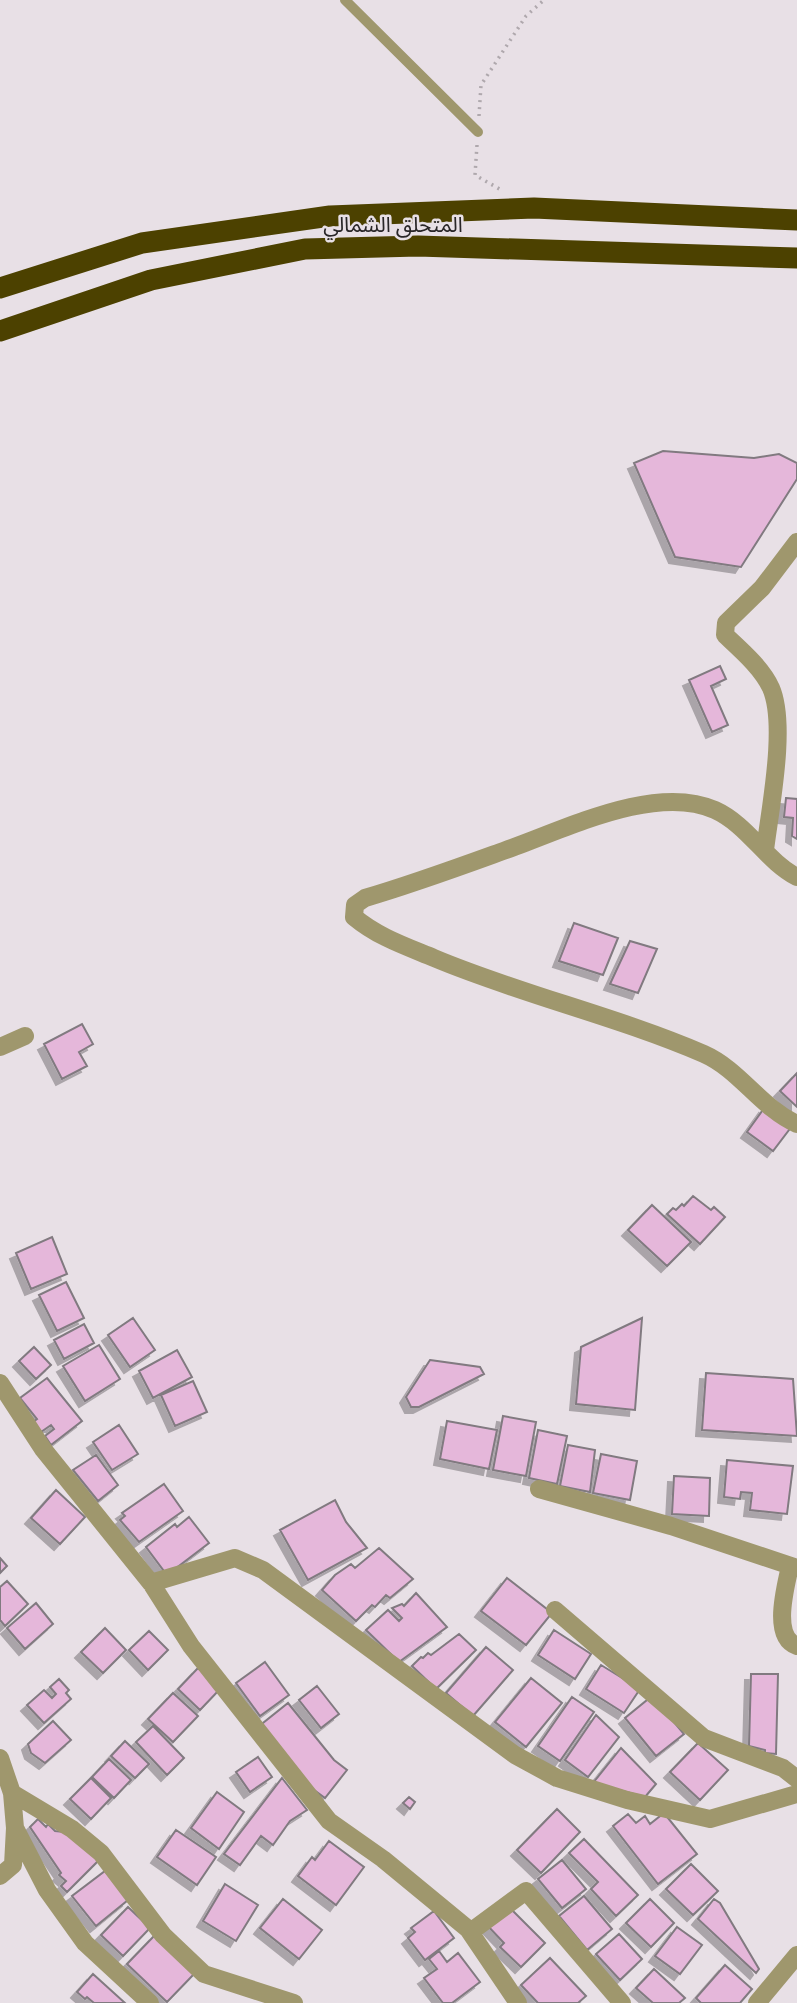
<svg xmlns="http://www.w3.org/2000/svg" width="797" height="2003" viewBox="0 0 797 2003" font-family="'Public Sans','Noto Sans Arabic',sans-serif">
<defs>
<filter id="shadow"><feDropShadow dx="-6" dy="6" stdDeviation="0" flood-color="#0004"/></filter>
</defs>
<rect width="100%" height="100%" fill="#e8e0e6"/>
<path fill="#e5b7da" stroke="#817a80" stroke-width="2" filter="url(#shadow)" d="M663,451L754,458L779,454L797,463V479L741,567L675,557L634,463Z
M720,666L726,679L711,686L728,725L712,732L689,680Z
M786,798L797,799V839L792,836L793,818L784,817Z
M574,923L618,938L603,975L559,961Z
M630,941L657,949L638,993L610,984Z
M82,1024L93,1044L79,1052L87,1066L62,1079L44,1044Z
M797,1073V1107L780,1091Z
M765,1107L792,1126L773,1151L747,1132Z
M693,1196L711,1210L714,1207L725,1217L700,1244L667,1214L673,1208L676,1210L682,1204L684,1206Z
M652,1205L691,1242L667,1266L628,1230Z
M52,1237L67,1274L31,1289L16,1253Z
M66,1282L84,1318L57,1331L39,1295Z
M133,1318L155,1350L130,1367L108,1335Z
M642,1318L635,1410L576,1404L581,1347Z
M84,1324L94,1343L64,1359L54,1340Z
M99,1345L120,1379L85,1401L63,1366Z
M34,1347L51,1365L36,1379L19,1361Z
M177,1350L192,1377L153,1398L139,1371Z
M430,1360L480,1367L484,1374L419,1407H411L406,1397Z
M706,1373L793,1379L797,1436L702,1430Z
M47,1378L82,1421L51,1445L45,1436L54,1429L51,1425L41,1432L33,1422L37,1419L20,1398Z
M193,1381L207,1412L175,1426L161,1395Z
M503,1416L536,1422L526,1476L493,1470Z
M447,1421L497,1430L489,1469L440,1459Z
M119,1425L138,1454L112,1470L93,1442Z
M538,1430L567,1436L557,1484L529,1478Z
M568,1445L595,1450L590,1492L560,1486Z
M601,1454L637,1461L630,1500L593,1493Z
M96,1455L118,1485L98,1501L73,1470Z
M727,1460L793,1466L787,1514L750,1510L752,1493L741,1492L740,1499L724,1497Z
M674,1476L710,1478L709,1516L672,1514Z
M164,1484L183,1511L139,1542L120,1520L125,1516L122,1513Z
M56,1490L85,1517L60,1544L31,1518Z
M335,1500L346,1522L367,1548L308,1580L280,1530Z
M189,1517L209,1543L167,1575L146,1547L175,1524L177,1527Z
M379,1548L413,1579L390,1598L386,1595L375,1607L372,1605L356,1621L322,1590L335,1575L351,1564L355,1568Z
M0,1558L7,1566L0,1573Z
M507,1578L552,1613L526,1645L481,1611Z
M7,1581L28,1604L5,1626L0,1620V1587Z
M416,1593L447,1627L399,1662L366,1630L388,1610L399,1621L402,1618L392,1608L402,1604L404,1606Z
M36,1603L53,1624L25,1649L7,1628Z
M105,1628L126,1650L103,1673L81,1652Z
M554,1630L591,1654L575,1679L538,1655Z
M149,1631L168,1650L148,1670L129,1650Z
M459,1634L476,1650L436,1689L412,1666L421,1657L423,1658L428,1653L431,1655Z
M486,1647L513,1670L473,1716L446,1693Z
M265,1662L289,1695L260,1716L236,1683Z
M601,1665L640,1689L624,1713L586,1689Z
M198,1668L220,1689L200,1710L178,1689Z
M751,1674H778L776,1754L765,1753V1750L749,1746Z
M531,1678L562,1703L526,1747L495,1722Z
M59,1679L69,1690L66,1693L71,1699L44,1723L27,1705L44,1690L52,1698L56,1694L50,1687Z
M317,1686L339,1714L321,1728L299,1700Z
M173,1693L198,1716L173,1742L148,1719Z
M652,1696L684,1734L656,1756L625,1718Z
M572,1697L594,1712L560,1761L538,1746Z
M288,1703L334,1760L347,1770L325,1798L306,1784L258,1727Z
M596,1715L619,1737L588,1777L565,1760Z
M53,1721L71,1740L45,1763L31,1753L28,1744Z
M153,1726L184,1758L167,1775L136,1742Z
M125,1741L149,1764L135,1778L111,1756Z
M698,1743L728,1770L700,1800L670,1772Z
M621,1748L656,1784L645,1797L593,1783Z
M258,1757L272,1777L250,1792L236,1772Z
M109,1759L131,1780L114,1798L92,1777Z
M91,1778L111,1798L91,1819L70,1799Z
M282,1778L307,1810L290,1821L273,1845L261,1836L240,1865L224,1854Z
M217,1792L244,1812L219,1849L191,1828Z
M409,1797L415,1802L410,1809L403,1803Z
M557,1809L580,1832L541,1873L517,1850Z
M664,1813L697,1854L658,1884L613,1826L628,1814L636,1823L645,1816L650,1824Z
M38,1819L46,1827L48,1824L55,1831L65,1832L101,1858L67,1892L61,1886L66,1881L59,1875L61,1873L30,1827Z
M176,1830L216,1857L197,1885L157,1857Z
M584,1839L638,1895L616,1916L591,1889L598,1882L569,1853Z
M329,1841L364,1867L336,1905L298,1876L312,1857L315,1860Z
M562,1860L586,1889L562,1908L538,1879Z
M691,1864L718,1891L693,1915L666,1889Z
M105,1871L128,1900L96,1926L72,1896Z
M225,1884L258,1905L236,1941L203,1921Z
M584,1896L612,1929L587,1950L559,1916Z
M283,1899L322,1930L299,1959L260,1928Z
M650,1899L674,1923L651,1947L626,1923Z
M714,1899L720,1903L759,1969L756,1973L698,1919Z
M508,1906L545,1943L521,1967L500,1947L504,1943L486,1924Z
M128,1907L150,1928L123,1956L101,1935Z
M434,1911L454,1938L425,1960L408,1938L415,1932L411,1928Z
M677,1927L702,1945L680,1974L655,1956Z
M619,1934L642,1959L620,1980L596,1954Z
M155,1935L195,1973L167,2002L127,1964Z
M439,1951L447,1962L458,1953L480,1982L452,2003H443L424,1978L437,1969L429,1959Z
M550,1958L586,1996L578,2003H538L521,1985Z
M725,1965L752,1989L740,2003H701L696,1998Z
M654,1969L685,1998L679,2003H653L636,1988Z
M93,1974L125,2003H94L87,1997L85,1999L77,1992Z"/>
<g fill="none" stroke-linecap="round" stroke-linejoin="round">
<path stroke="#afa8ad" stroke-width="3.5" stroke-dasharray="2 5" stroke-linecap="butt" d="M479,116L481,85L526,16L544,0
M477,145L475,175L503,191"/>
<path stroke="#9f976d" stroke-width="10" d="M345,0L478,132"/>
<path stroke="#9f976d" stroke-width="18" d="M765,850C770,809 787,725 771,688C762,668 741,650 725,635L726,623L762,588L797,542
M797,877C766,861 748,825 715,810C655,783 564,830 506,850C459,867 413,884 365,898L355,905L354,917C378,937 405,946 434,958C522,995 616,1016 704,1054C740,1070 761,1108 797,1124
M0,1047L25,1036
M0,1383L43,1449L151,1583L191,1646L329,1821L383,1859L468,1929L518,2003
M539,1489L671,1526L797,1568
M790,1566C786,1586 771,1637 797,1646
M151,1583L235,1558L263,1570L515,1755L557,1778L627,1800L710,1819L797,1794
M555,1610L704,1738L783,1768L797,1779
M0,1758L12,1793L72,1829L101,1853L163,1935L204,1974L294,2003
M12,1793L15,1828L47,1890L85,1943L150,2003
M0,1876L13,1865L15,1828
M468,1929L473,1930L526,1891L622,2003
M757,2003L797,1955"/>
<path stroke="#4c4100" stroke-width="21" d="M0,288L142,243L330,216L534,208L797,220
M0,331L151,280L305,249L418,246L797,258"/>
</g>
<g text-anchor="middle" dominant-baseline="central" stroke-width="5" stroke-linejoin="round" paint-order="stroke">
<g font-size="21" fill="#292628" stroke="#e8e0e6">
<text x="393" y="224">المتحلق الشمالي</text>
</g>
</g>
</svg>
